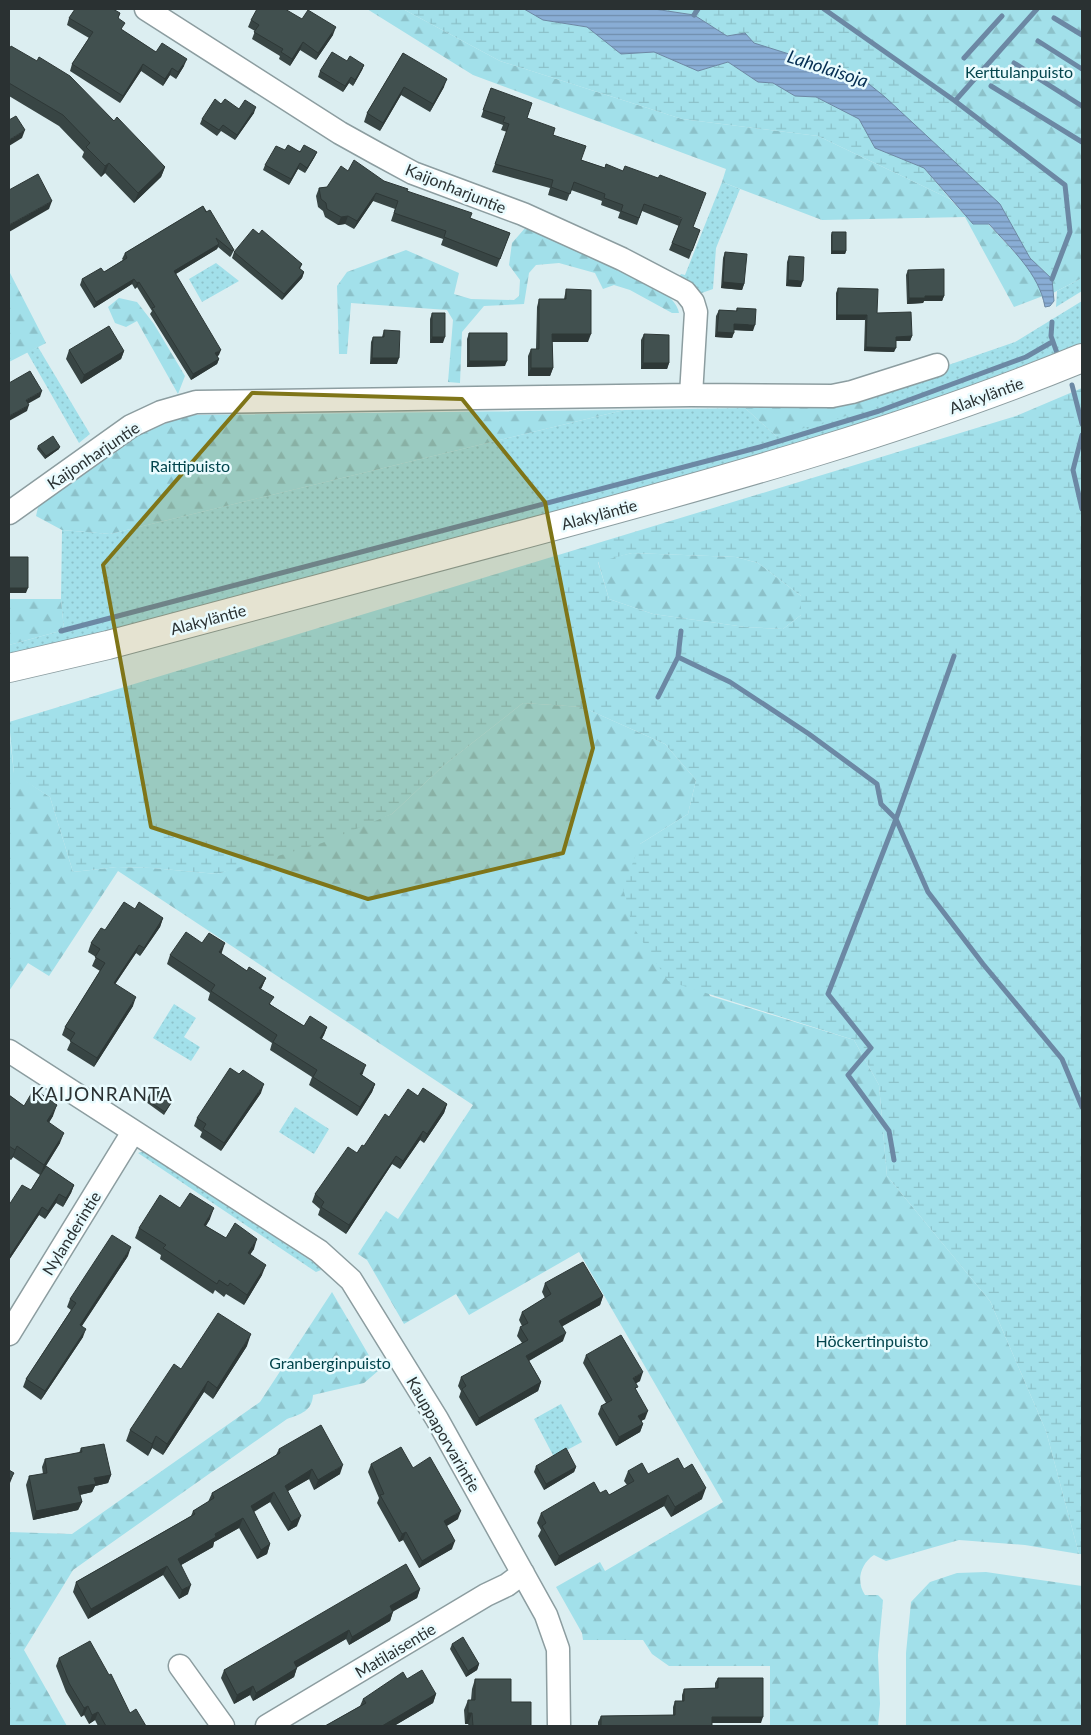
<svg xmlns="http://www.w3.org/2000/svg" width="1091" height="1735" viewBox="0 0 1091 1735" font-family="Lato,sans-serif">
<defs>
<pattern id="green-dots" width="8" height="8" patternUnits="userSpaceOnUse" patternTransform="scale(1.25)"><rect width="8" height="8" fill="#a2e0ea"/><path d="M2 2h.1M6 6h.1" fill="none" stroke="#8cc1c9" stroke-width="1.8" stroke-linecap="round"/></pattern>
<pattern id="forest-firs" width="22" height="20" patternUnits="userSpaceOnUse" patternTransform="scale(1.25)"><rect width="22" height="20" fill="#a2e0ea"/><path d="M5 1l3.5 6h-7zM16 11l3.5 6h-7z" fill="#8cc1c9"/></pattern>
<pattern id="wetland-marsh" width="20" height="14" patternUnits="userSpaceOnUse" patternTransform="scale(1.25)"><rect width="20" height="14" fill="#a2e0ea"/><path d="M1 5h8M5 5V1M11 12h8M15 12V8" fill="none" stroke="#8cc1c9"/></pattern>
<pattern id="water-rules" width="6" height="5" patternUnits="userSpaceOnUse" patternTransform="scale(1.25)"><rect width="6" height="5" fill="#89add5"/><path d="M0 2.5h6" fill="none" stroke="#708dad"/></pattern>
</defs>
<rect width="100%" height="100%" fill="#dceef1"/>
<path fill="url(#green-dots)" d="M722,182L740,189L716,248L713,289L696,295L679,277L681,274L685,275Z
M216,263L239,281L202,302L189,279Z
M1082,278V291L1056,307L1057,291Z
M1082,301V343L880,420L686,477L39,651L9,654V645L64,630L61,599L62,530L110,534L624,410L745,408L776,436L873,391L1015,342Z
M38,347L90,434L79,443L27,352Z
M174,1004L196,1018L184,1037L200,1047L191,1061L153,1038Z
M295,1107L329,1129L314,1154L279,1132Z
M141,1152H146L319,1266L321,1270L316,1272L138,1153Z
M561,1404L582,1442L554,1457L534,1419Z"/>
<path fill="url(#forest-firs)" d="M367,9H403L500,61L682,119L818,136L950,199L973,224H988L1030,269L1043,296L1014,307L965,217L822,220L722,182L726,169L473,75Z
M824,9H1082V278L1053,293L1052,279L1070,232L955,101Z
M526,227C556,240 676,281 679,313H672L630,290L614,285L603,289L595,273L559,263L536,265L529,273L524,304L484,306L462,332L460,383L448,382L453,320L447,310L351,303L347,354H339L337,286L347,272L406,250L459,273L454,294L471,299L514,300L519,296L520,280L509,265L512,243Z
M9,271L46,343L9,362Z
M119,298L137,302L154,324L185,376L178,394L137,321L126,327L115,323L108,307Z
M873,391L877,398L874,408L776,436L745,408L833,406Z
M624,410L110,534L62,530L36,516L39,503C88,469 135,427 195,415Z
M632,553L736,557L758,563L801,596V615L783,629L745,627L653,614L609,599L598,561Z
M9,599H61L64,630L9,645Z
M523,703L582,707L665,744L696,780L688,814L640,844L710,996L854,1040L879,1085L887,1176L990,1301L1046,1431L1079,1554L1025,1545L959,1540L886,1561L874,1555C860,1564 856,1582 865,1595H878L883,1600L878,1655L880,1704L878,1726H770V1666H669L652,1654L643,1640H583L582,1633L556,1587L600,1562L605,1571L723,1502L579,1252L469,1315L456,1294L404,1324L367,1260L358,1254L386,1211L398,1219L473,1105L118,871L49,976L28,963L9,991V730L14,773L50,797L73,872L117,867L152,868L217,874L392,814L443,766Z
M332,1292L378,1371L364,1383L313,1395C312,1411 301,1414 287,1419L73,1570L24,1650L67,1726H9V1532L72,1534L260,1402Z
M986,1572L1082,1586V1726H906V1653L911,1602L930,1582L957,1573Z"/>
<path fill="url(#wetland-marsh)" fill-rule="evenodd" d="M403,9H524L543,20L587,27L621,54L654,52L698,71L728,62L758,82L773,83L795,96L816,97L859,119L875,148L924,168L950,199L818,136L682,119L500,61Z
M654,9H824L955,101L1065,185L1070,232L1052,279L1030,258L1000,204L754,43L745,33L727,36L694,15Z
M1082,388V1554H1079L1046,1431L990,1301L887,1176L879,1085L854,1040L668,981L632,925L623,888L640,844L688,814L696,780L665,744L582,707L523,703L443,766L392,814L322,843L217,874L152,868L117,867L73,872L50,797L14,774L9,722L1016,416ZM632,553L736,557L758,563L801,596V615L783,629L745,627L653,614L609,599L598,562Z"/>
<path fill="url(#water-rules)" stroke="#6c88a4" d="M524,9H654L694,15L727,36L745,33L754,43L859,76L885,97L1000,204L1030,258L1052,279L1054,301L1050,306L1045,307C1039,273 1011,249 989,224H973L924,168L875,148L859,119L816,97L795,96L773,83L758,82L728,62L698,71L654,52L621,54L587,27L543,20Z"/>
<g fill="none" stroke-linecap="round" stroke-linejoin="round">
<path stroke="#6c88a4" stroke-width="5" d="M824,9L955,101L1065,185L1070,232L1052,279
M694,15L698,9
M1054,18L1082,35
M1038,41L1082,69
M964,58L1002,16
M1014,63L1082,106
M991,86L1082,142
M955,101L1037,9
M1052,322L1051,336L1057,353
M1072,385L1082,424
M1082,435L1073,470L1082,509
M61,631L760,447L879,411L1026,357L1052,342
M678,657L730,682L809,734L877,784L881,804L896,819L928,892L983,964L1062,1059L1082,1107
M658,697L678,657L681,631
M894,1160L889,1131L848,1075L871,1048L828,994L896,819L954,656"/>
<g stroke="#8c9da0" stroke-width="25">
<path id="minor" d="M146,9L340,133L376,153L413,173L523,214L622,259L685,292L693,302L696,312L691,395
M9,513L131,426L161,412L196,402L691,395L832,396L852,392L937,365
M9,1051L319,1251L351,1280L437,1419L546,1615L558,1649L559,1726
M9,1334L133,1132
M180,1666L223,1726
M267,1726L486,1595L507,1585L523,1573"/>
</g>
<g stroke="#8c9da0" stroke-width="30">
<path id="major" d="M9,668L108,645C254,606 401,567 547,528C728,479 909,429 1082,358"/>
</g>
<use href="#minor" stroke="#fff" stroke-width="22"/>
<use href="#major" stroke="#fff" stroke-width="28"/>
</g>
<path fill="#384544" d="M120,13L118,19L122,30L156,52L184,66L176,79L170,75L163,86L141,71L120,103L70,71L72,64L89,38L67,25L69,18Z
M302,19L333,35L316,60L300,50L290,66L279,59L280,56L252,39L255,31L248,27L251,20Z
M9,50L114,121L165,167L161,177L134,203L105,173L101,177L82,157L84,152L59,126L9,96Z
M403,53L444,87L430,112L401,95L380,131L364,122L367,113Z
M347,61L364,65L362,70L353,86L349,83L343,92L318,77L320,71Z
M491,88L527,118L553,135L581,160L605,168L606,164L693,227L700,230L689,259L669,250L679,226L642,211L637,225L618,218L620,212L601,205L602,201L571,190L567,201L548,195L550,188L492,172L507,132L501,130L503,125L481,117Z
M221,104L254,113L235,140L221,131L217,136L200,124L202,119Z
M285,150L317,152L314,158L305,173L298,169L289,185L263,170L265,165Z
M348,171L384,181L407,191L470,218L510,233L497,267L441,245L443,239L391,221L395,209L373,201L354,229L345,224L338,225L325,217L323,211L318,207L316,196L319,188L327,187Z
M203,206L234,250L231,256L230,257L218,247L217,249L176,274L219,355L217,356L219,359L217,364L191,380L150,314L152,311L137,287L135,289L132,284L94,308L80,285L82,279L104,272L123,260L122,259L125,253Z
M832,232L846,251L845,254H831V235Z
M259,234L302,264L300,269L304,272L302,278L282,300L232,258L234,252Z
M725,252L744,284L742,290L721,288L723,258Z
M789,256L801,287L786,286L787,262Z
M908,270L944,296L942,301H924L923,303L907,304L906,275Z
M838,288L912,336L910,341H896L894,352L864,351L865,320H836V293Z
M566,289L588,342H552L553,368L550,376H528V356L531,349H536L537,307L539,299H564Z
M737,308L753,331L734,330L732,338L715,337L716,316L719,310L736,311Z
M432,313L443,343H430V319Z
M384,330L397,364H370L371,342L373,337H382Z
M469,333L505,366L467,367V339Z
M644,334L669,363L667,369H641V340Z
M69,350L124,351L121,359L81,384L66,359Z
M38,446L59,449L45,459L37,449Z
M135,909L163,918L160,927L140,956L136,953L115,984L133,1006L94,1067L67,1050L71,1041L62,1035L65,1027L100,971L92,966L96,957L88,952L91,943L105,930Z
M202,943L222,952L221,954L247,971L266,978L261,989L271,1005L304,1026L327,1027L322,1039L363,1073L362,1075L375,1084L372,1092L357,1116L309,1085L312,1077L270,1050L272,1043L208,1000L210,993L167,964L170,955Z
M261,1093L221,1151L200,1137L202,1132L194,1126L197,1118Z
M9,1095L24,1106L53,1116L49,1122L60,1143L46,1166L74,1185L71,1193L63,1207L56,1203L45,1219L39,1215L9,1260V1205L31,1190L40,1175L13,1157L11,1160L9,1159Z
M418,1096L447,1104L444,1113L424,1143L420,1140L400,1169L392,1164L346,1234L318,1215L320,1209L312,1202L315,1194L364,1146L389,1117Z
M147,1100H173L164,1115L146,1102Z
M180,1208L210,1219L206,1226L226,1238L254,1249L250,1254L262,1275L244,1305L226,1294L224,1297L215,1290L213,1294L160,1259L161,1255L135,1238L139,1228Z
M128,1256L82,1326L83,1337L41,1400L23,1387L26,1379L71,1310L67,1307L70,1299Z
M545,1283L603,1296L600,1305L562,1326L563,1341L529,1361L541,1382L538,1391L476,1426L459,1397L461,1391L458,1386L461,1377L522,1343L517,1336L520,1327L522,1326L519,1320L522,1312L545,1298L542,1292Z
M247,1346L213,1399L204,1392L163,1455L152,1448L148,1456L126,1441L130,1430L181,1369Z
M586,1355L640,1381L636,1383V1391L645,1419L641,1421L643,1424L640,1432L616,1446L598,1414L601,1406L606,1403L583,1363Z
M81,1448L111,1475L108,1483L95,1486L92,1492L80,1495L82,1502L78,1510L33,1520L26,1485L29,1476L43,1474L42,1467L45,1459L79,1453Z
M279,1449L340,1474L314,1490L309,1479L288,1491L297,1526L288,1531L270,1502L254,1512L270,1544L267,1554L257,1559L239,1528L214,1542L213,1547L181,1565L188,1594L179,1599L163,1575L88,1619L73,1592L76,1582L191,1516L193,1511L208,1502L212,1493L276,1455Z
M371,1464L413,1468L458,1519L447,1526L452,1549L419,1568L403,1540L399,1542L377,1503L379,1498L368,1472Z
M536,1466L576,1467L574,1472L544,1490L534,1472Z
M628,1471L648,1474L702,1499L671,1517L664,1506L555,1566L538,1536L541,1530L537,1523L541,1513L609,1495L627,1485L624,1481Z
M420,1589L417,1598L393,1611L390,1621L349,1645L346,1639L297,1667L294,1677L253,1701L250,1695L234,1704L221,1678L224,1670Z
M452,1644L479,1664L477,1670L466,1677L450,1649Z
M59,1658L130,1713L146,1726H98L95,1720L89,1724L84,1715L81,1717L66,1692L56,1666Z
M718,1678L761,1723H712V1726H598V1722L601,1716L673,1715V1707L675,1701H682V1695L684,1689L715,1688V1683Z
M407,1679L436,1694L433,1703L394,1726H325L360,1706L363,1699Z
M475,1679L511,1702L531,1726H469L468,1724H465L464,1710L468,1700H471L472,1689Z"/>
<path fill="#2e3837" d="M336,27L333,35L316,60L318,53Z
M303,42L300,50L290,66L292,59Z
M187,59L184,66L176,79L178,72Z
M143,64L141,71L120,103L123,96Z
M364,65L362,70L353,86L355,80Z
M172,68L170,75L163,86L165,79Z
M351,77L349,83L343,92L345,86Z
M447,79L444,87L430,112L433,104Z
M404,87L401,95L380,131L383,123Z
M256,107L254,113L235,140L237,135Z
M25,130L22,138L9,146V140Z
M317,152L314,158L305,173L307,168Z
M109,163L105,173L101,177L105,166Z
M300,163L298,169L289,185L291,179Z
M165,167L161,177L134,203L138,193Z
M376,193L373,201L354,229L357,221Z
M52,201L49,209L9,232V225Z
M348,216L345,224L338,225L341,217Z
M219,244L217,249L172,276L174,271Z
M832,251H846L845,254H831Z
M304,272L302,278L282,300L284,294Z
M134,279L132,284L94,308L96,302Z
M788,280L803,281L801,287L786,286Z
M139,282L137,287L135,289L137,283Z
M723,282L744,284L742,290L721,288Z
M925,296H944L942,301H924L923,303L907,304L909,298Z
M837,315H867L865,320H836Z
M734,324L755,325L753,331L732,330Z
M717,332L734,333L732,338L715,337Z
M552,334H591L588,342H550Z
M912,336L910,341H894L896,337Z
M432,337H445L443,343H430Z
M866,347L896,348L894,352L864,351Z
M221,350L219,355L213,359L215,353Z
M124,351L121,359L81,384L84,375Z
M372,358H399L397,364H370Z
M219,359L217,364L191,380L193,374Z
M469,361H507L505,366L467,367Z
M643,363H669L667,369H641Z
M531,368H553L550,376H528Z
M42,391L40,397L24,406L26,400Z
M29,405L27,411L9,421V416Z
M60,447L59,449L45,459L46,456Z
M9,588H28L26,593H9Z
M163,918L160,927L140,956L144,948Z
M225,943L222,952L216,961L219,952Z
M139,945L136,953L110,992L114,983Z
M266,978L262,987L256,996L259,988Z
M136,997L133,1006L94,1067L97,1058Z
M327,1027L324,1035L317,1046L320,1038Z
M366,1065L363,1073L357,1083L360,1074Z
M264,1084L261,1093L221,1151L224,1143Z
M375,1084L372,1092L357,1116L360,1107Z
M447,1104L444,1113L424,1143L427,1134Z
M57,1105L53,1116L44,1131L47,1121Z
M423,1131L420,1140L400,1169L403,1161Z
M64,1133L60,1143L40,1175L44,1165Z
M17,1146L13,1157L11,1160L15,1150Z
M396,1156L392,1164L346,1234L349,1225Z
M74,1185L71,1193L63,1207L66,1198Z
M59,1194L56,1203L45,1219L48,1211Z
M42,1207L39,1215L9,1260V1257Z
M214,1208L210,1219L200,1235L204,1225Z
M257,1239L254,1249L244,1264L248,1253Z
M131,1247L128,1256L77,1333L80,1325Z
M266,1265L262,1275L244,1305L247,1295Z
M603,1296L600,1305L556,1330L559,1321Z
M86,1329L83,1337L41,1400L45,1391Z
M566,1333L563,1341L523,1364L526,1356Z
M251,1334L247,1346L213,1399L217,1388Z
M643,1372L640,1381L630,1387L633,1378Z
M208,1381L204,1392L163,1455L167,1444Z
M541,1382L538,1391L476,1426L479,1418Z
M648,1411L645,1419L635,1424L638,1416Z
M643,1424L640,1432L616,1446L619,1437Z
M156,1436L152,1448L148,1456L152,1444Z
M343,1465L340,1474L314,1490L318,1480Z
M576,1467L574,1472L544,1490L546,1484Z
M312,1469L309,1479L281,1495L285,1486Z
M14,1473L10,1483L9,1485V1481Z
M111,1475L108,1483L95,1486L92,1492L75,1496L78,1487L94,1478Z
M706,1488L702,1499L671,1517L675,1507Z
M274,1492L270,1502L247,1515L251,1506Z
M668,1495L664,1506L555,1566L559,1556Z
M82,1502L78,1510L33,1520L36,1511Z
M461,1511L458,1519L441,1529L444,1521Z
M301,1516L297,1526L288,1531L291,1522Z
M243,1518L239,1528L214,1542L213,1547L174,1569L178,1559L215,1534Z
M406,1532L403,1540L399,1542L402,1534Z
M455,1541L452,1549L419,1568L422,1561Z
M270,1544L267,1554L257,1559L261,1550Z
M167,1566L163,1575L88,1619L91,1609Z
M191,1585L188,1594L179,1599L182,1590Z
M420,1589L417,1598L387,1615L390,1606Z
M393,1612L390,1621L349,1645L352,1637Z
M349,1630L346,1639L291,1671L294,1662Z
M479,1664L477,1670L466,1677L468,1671Z
M297,1668L294,1677L253,1701L256,1693Z
M253,1686L250,1695L234,1704L237,1695Z
M436,1694L433,1703L394,1726H382Z
M88,1706L84,1715L81,1717L84,1708Z
M98,1712L95,1720L89,1724L92,1715Z
M468,1713H472L468,1724H465Z
M712,1717H763L761,1723H710Z"/>
<path fill="#41504f" stroke="#2e3837" d="M75,9H113L120,13L118,18L125,23L121,29L156,52L162,43L187,59L178,72L172,68L165,79L143,64L123,96L72,64L93,32L69,18Z
M257,9H285L302,19L308,10L336,27L318,53L303,42L292,59L281,52L283,49L254,32L259,25L251,20Z
M11,46L37,61L39,57L70,76L114,121L117,117L165,167L138,193L109,163L105,166L86,147L90,143L63,115L9,83V50Z
M332,52L347,61L350,56L364,65L355,80L351,77L345,86L320,71Z
M403,53L447,79L433,104L404,87L383,123L367,113Z
M491,88L532,103L527,118L555,128L553,135L586,146L581,160L605,168L606,164L623,171L625,166L658,178L660,175L706,193L693,227L700,230L692,251L672,243L682,218L644,204L639,218L621,211L623,205L604,198L605,194L574,182L570,194L551,187L553,180L495,164L509,124L503,122L505,117L483,110Z
M215,99L221,104L225,99L239,109L245,100L256,107L237,135L223,125L219,130L202,119Z
M16,116L25,130L9,140V120Z
M288,145L300,152L304,145L317,152L307,168L300,163L291,179L265,165L276,146L285,150Z
M354,160L384,181L408,189L407,191L472,213L470,218L510,233L500,259L444,237L446,231L394,213L398,201L376,193L357,221L348,216L341,217L327,209L326,203L321,199L319,188L327,187L341,166L348,171Z
M38,174L52,201L9,225V190Z
M203,206L206,212L210,210L234,250L232,251L216,238L219,244L174,271L221,350L215,353L219,359L193,374L152,308L155,307L139,282L137,283L134,279L96,302L82,279L101,268L104,272L127,258L125,253Z
M253,229L259,234L262,230L302,264L299,268L304,272L284,294L234,252Z
M832,232H846V251H832Z
M725,252L747,254L744,284L723,282Z
M789,256L804,257L803,281L788,280Z
M944,269V296H925V298H909L908,270Z
M838,288L878,289L877,313L911,312L912,336L896,337V348L866,347L867,315H837Z
M566,289L591,290V334H552L553,368H531V349H539V299H566Z
M737,308L756,309L755,325L734,324V333L717,332L719,310L737,311Z
M432,313H445V337H432Z
M109,326L124,351L84,375L69,350Z
M384,330L400,331L399,358H372L373,337H384Z
M469,333H507V361H469Z
M644,334L669,335V363H643Z
M30,371L42,391L26,400L29,405L9,416V383Z
M53,436L60,447L46,456L38,446Z
M9,557H28V588H9Z
M124,902L135,909L139,902L163,918L144,948L139,945L114,983L136,997L97,1058L70,1041L75,1033L65,1027L105,963L95,957L100,949L91,943L101,928L105,930Z
M186,932L202,943L209,933L225,943L219,952L247,971L249,967L266,978L259,988L274,997L269,1004L304,1026L310,1016L327,1027L320,1038L366,1065L360,1074L375,1084L360,1107L313,1077L317,1070L273,1042L277,1035L211,991L215,985L170,955Z
M230,1068L239,1074L243,1070L264,1084L224,1143L203,1129L206,1124L197,1118Z
M154,1087L173,1100L165,1112L147,1100Z
M423,1088L447,1104L427,1134L423,1131L403,1161L396,1156L349,1225L321,1207L324,1202L315,1194L348,1147L357,1153L362,1145L364,1146L385,1114L389,1117L408,1089L418,1096Z
M34,1089L57,1105L47,1121L64,1133L44,1165L17,1146L15,1150L9,1146V1095L24,1106Z
M46,1166L74,1185L66,1198L59,1194L48,1211L42,1207L9,1257V1205L22,1185L31,1190Z
M190,1193L214,1208L204,1225L226,1238L235,1223L257,1239L248,1253L266,1265L247,1295L230,1283L228,1286L219,1280L217,1284L163,1248L166,1245L139,1228L160,1195L180,1208Z
M112,1235L131,1247L80,1325L86,1329L45,1391L26,1379L76,1303L70,1299Z
M583,1262L603,1296L559,1321L566,1333L526,1356L541,1382L479,1418L462,1389L466,1386L461,1377L528,1340L520,1327L528,1323L522,1312L551,1294L545,1283Z
M218,1313L251,1334L217,1388L208,1381L167,1444L156,1436L152,1444L130,1430L174,1364L181,1369Z
M621,1335L643,1372L633,1378L638,1387L635,1388L648,1411L638,1416L643,1424L619,1437L601,1406L612,1400L586,1355Z
M321,1425L343,1465L318,1480L312,1469L285,1486L301,1516L291,1522L274,1492L251,1506L270,1544L261,1550L243,1518L215,1534L216,1537L178,1559L191,1585L182,1590L167,1566L91,1609L76,1582L195,1514L193,1511L214,1498L212,1493L280,1453L279,1449Z
M104,1444L111,1475L94,1478L96,1484L78,1487L82,1502L36,1511L29,1476L47,1473L45,1459L82,1452L81,1448Z
M401,1447L413,1468L430,1457L461,1511L444,1521L455,1541L422,1561L406,1532L402,1534L380,1495L384,1494L371,1464Z
M566,1448L576,1467L546,1484L536,1466Z
M678,1458L684,1469L692,1464L706,1488L675,1507L668,1495L559,1556L542,1526L546,1523L541,1513L594,1482L600,1493L606,1490L609,1495L634,1481L628,1471L642,1463L648,1474Z
M9,1470L14,1473L9,1481Z
M406,1564L420,1589L390,1606L393,1612L352,1637L349,1630L294,1662L297,1668L256,1693L253,1686L237,1695L224,1670Z
M463,1637L479,1664L468,1671L452,1644Z
M90,1641L109,1675L111,1674L130,1713L136,1709L146,1726H106L98,1712L92,1715L88,1706L84,1708L69,1683L59,1658Z
M422,1670L436,1694L382,1726H325L366,1703L363,1699L403,1672L407,1679Z
M718,1678H763V1717H712V1726H601V1716L675,1715V1701H684V1689L718,1688Z
M475,1679H511V1702H531V1726H473L472,1713H468V1700H475Z"/>
<path fill="#7f7518" fill-opacity="0.2" stroke="#7f7518" stroke-width="4" stroke-linejoin="round" d="M252,393L462,399L545,502L593,748L563,853L368,899L151,827L103,565Z"/>
<g text-anchor="middle" dominant-baseline="central" stroke-width="5" stroke-linejoin="round" paint-order="stroke">
<g font-size="16" fill="#03454d" stroke="#e9fbfe">
<text x="1019" y="71">Kerttulanpuisto</text>
<text x="190" y="465">Raittipuisto</text>
<text x="872" y="1340">Höckertinpuisto</text>
<text x="330" y="1362">Granberginpuisto</text>
</g>
<g font-size="16" fill="#2a3132" stroke="#e9fbfe">
<text transform="translate(456 188) rotate(22)">Kaijonharjuntie</text>
<text transform="translate(986 395) rotate(-20)">Alakyläntie</text>
<text transform="translate(93 455) rotate(-34)">Kaijonharjuntie</text>
<text transform="translate(599 514) rotate(-15)">Alakyläntie</text>
<text transform="translate(208 619) rotate(-15)">Alakyläntie</text>
<text transform="translate(71 1233) rotate(-58)">Nylanderintie</text>
<text transform="translate(444 1434) rotate(60)">Kauppaporvarintie</text>
<text transform="translate(395 1650) rotate(-31)">Matilaisentie</text>
</g>
<g font-size="18" font-style="italic" fill="#042d52" stroke="#e9fbfe">
<text transform="translate(828 68) rotate(18)">Laholaisoja</text>
</g>
<g font-size="19" letter-spacing="1" fill="#2a3132" stroke="#e9fbfe">
<text x="102" y="1093">KAIJONRANTA</text>
</g>
</g>
<rect width="1091" height="1735" fill="none" stroke="#2a3132" stroke-width="20"/>
</svg>
